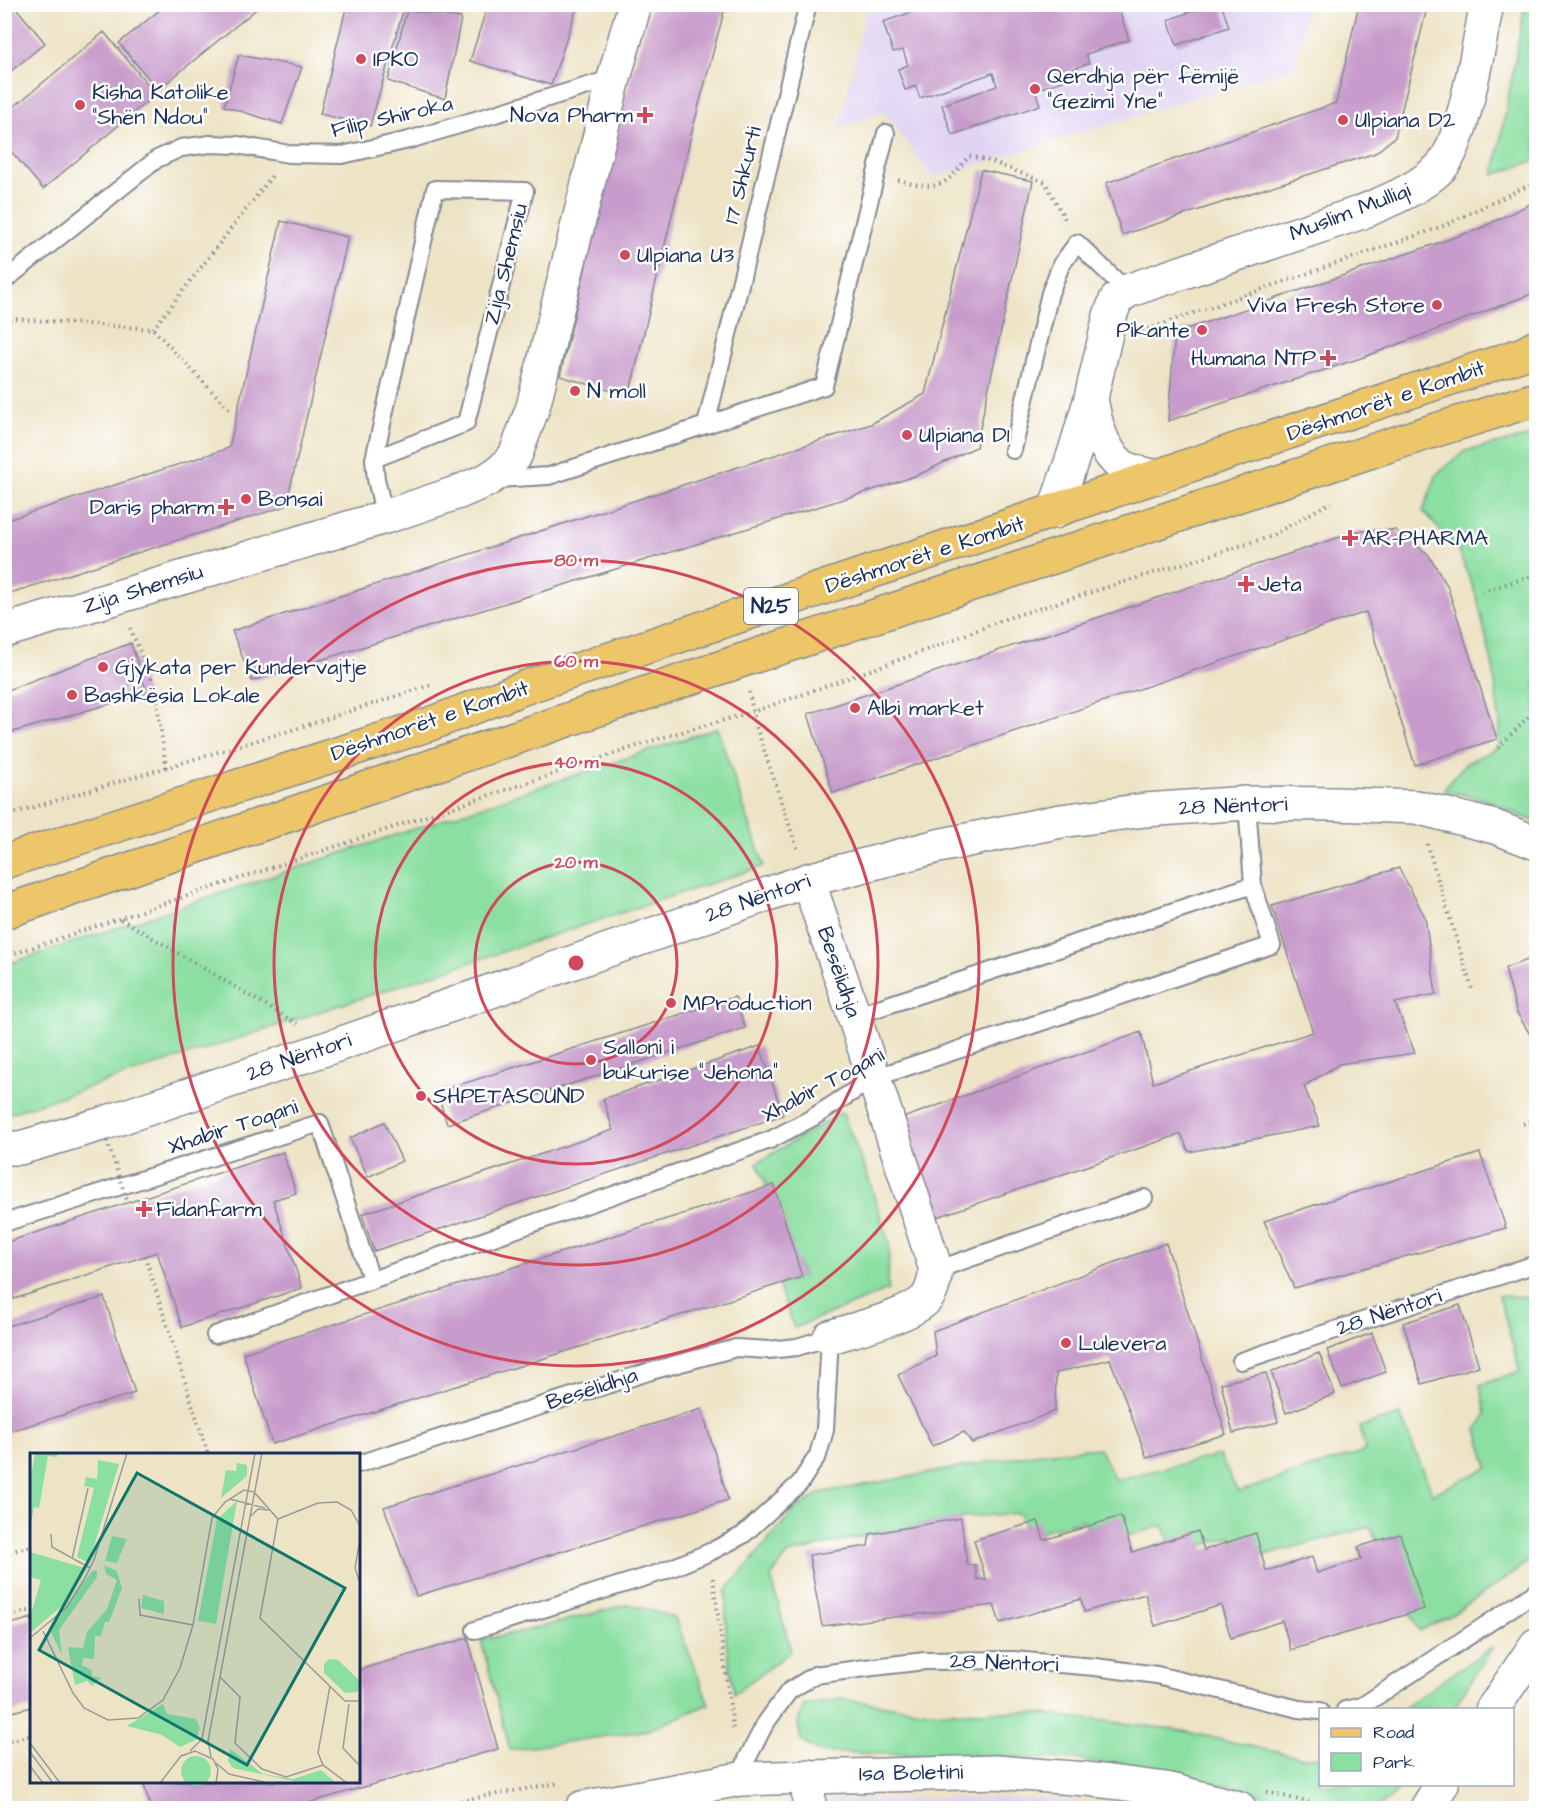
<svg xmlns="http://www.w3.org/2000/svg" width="1541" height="1813" viewBox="0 0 1541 1813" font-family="'Architects Daughter',sans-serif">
<rect width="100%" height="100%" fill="#fff"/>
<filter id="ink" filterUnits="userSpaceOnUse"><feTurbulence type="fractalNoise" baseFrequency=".0167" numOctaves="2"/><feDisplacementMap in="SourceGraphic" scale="12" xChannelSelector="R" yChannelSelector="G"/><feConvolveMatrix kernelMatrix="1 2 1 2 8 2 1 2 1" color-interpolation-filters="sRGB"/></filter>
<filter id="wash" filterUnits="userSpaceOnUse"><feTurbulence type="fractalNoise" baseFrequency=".008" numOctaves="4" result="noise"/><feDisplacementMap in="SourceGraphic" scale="24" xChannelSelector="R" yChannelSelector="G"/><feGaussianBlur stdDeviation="1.35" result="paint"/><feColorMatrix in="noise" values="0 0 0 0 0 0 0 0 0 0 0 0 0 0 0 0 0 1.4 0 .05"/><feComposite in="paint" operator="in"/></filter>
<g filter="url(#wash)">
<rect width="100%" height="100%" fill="#ede3c5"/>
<path fill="#e1d4f3" d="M867,5H1308L1295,67L933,178L884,112L840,128Z
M939,1798H1042L1125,1808H823L822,1801Z"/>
<path fill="#8bdfa1" stroke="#538780" stroke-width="1.5" d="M1525,5H1536V160L1494,175Z
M1536,435V822L1480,798L1443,790L1466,763L1498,748L1500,725L1493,667L1477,598L1458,550L1423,511L1437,474L1465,451Z
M717,728L764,866L5,1115V965Z
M842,1112L867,1174L889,1243L888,1290L794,1328L778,1285L803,1276L757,1163Z
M1499,1296L1536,1297V1557L1450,1616L1419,1631L1370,1527L1241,1561L1231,1536L1175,1554L1163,1525L1095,1546L1084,1520L1030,1534L1018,1513L969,1517L870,1534L788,1554L771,1577L791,1651L734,1694L726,1642V1591L793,1511L820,1493L1039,1453L1099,1448L1115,1480L1219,1455L1238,1492L1365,1451L1360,1427L1400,1415L1433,1494L1488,1467L1477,1430L1486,1413L1480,1385L1520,1371Z
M629,1604L675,1618L709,1704L649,1730L510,1750L481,1640L533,1629Z
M1493,1646L1453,1709H1402L1406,1706Z
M841,1699L937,1712H1024L1174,1729L1299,1757H1320V1784L1403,1785L1392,1797L1376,1808H1300L1236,1787L1074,1759L819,1752L801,1741L798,1722L804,1706Z"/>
<g id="blocks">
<path fill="#c79bcb" d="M4,4H13L45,43L4,77Z
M159,4H259L260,6L158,90L119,43L162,8Z
M347,4H405L370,126L320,114Z
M488,4H578L551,85L470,61Z
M652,4H726L691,135L629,396L560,376L626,95Z
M935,4H1117L1129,40L1086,54L1089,63L1070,70L1072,78L1035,90L1040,105L952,135L942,105L997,86L993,73L920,98L916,86L905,90L898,69L908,65L903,50L893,52L883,22Z
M1212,4H1221L1229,27L1177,45L1168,20Z
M1359,4H1428L1395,137L1375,153L1122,235L1106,183L1336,103Z
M407,10L461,18L445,99L388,81Z
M104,32L156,94L43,189L4,143V115Z
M239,55L302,67L282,124L224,106Z
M981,170L1033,181L976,447L920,474L889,485L252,681L232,631L871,424L925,394Z
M1536,201V267L1534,293L1364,357L1168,421L1175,333L1479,229Z
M281,221L348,237L286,506L4,595V521L229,448Z
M1395,530L1428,554L1447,585L1497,739L1415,765L1366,612L833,793L808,714L1358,531Z
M131,643L147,693L13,732L5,713V691Z
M1399,868L1425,917L1436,994L1395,1003L1415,1053L1339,1064L1304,1086L1320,1126L1189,1152L1181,1134L937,1217L903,1118L1141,1032L1153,1083L1313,1032L1272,906Z
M1536,957V1044L1517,1013L1505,968Z
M735,997L745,1028L447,1124L437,1092Z
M760,1046L783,1115L374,1251L362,1214L613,1130L603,1099Z
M384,1122L402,1161L368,1177L350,1138Z
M283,1152L296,1193L273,1200L302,1288L182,1327L157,1252L14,1299L4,1270V1243Z
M1480,1153L1506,1228L1294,1288L1264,1221Z
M774,1185L802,1277L272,1444L243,1353Z
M1166,1243L1226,1434L1147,1458L1110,1359L1056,1373L1055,1411L972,1443L964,1432L932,1446L898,1375L936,1356L933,1331Z
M104,1297L135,1393L4,1433V1327Z
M1460,1305L1479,1366L1422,1384L1403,1323Z
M1372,1333L1386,1372L1342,1388L1327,1350Z
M1319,1353L1335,1394L1286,1413L1271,1372Z
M1266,1373L1278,1422L1233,1433L1221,1383Z
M702,1409L728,1500L416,1596L384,1507Z
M1121,1516L1132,1552L1198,1531L1204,1550L1256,1533L1266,1571L1312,1557L1317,1573L1361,1559L1358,1547L1400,1534L1424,1609L1291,1650L1282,1621L1231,1638L1221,1605L1155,1626L1145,1594L1084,1612L1081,1599L1000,1623L994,1605L822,1626L809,1555L868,1546L870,1534L961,1518L967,1565H975L977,1579L986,1580L974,1540L1038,1521L1044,1540Z
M32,1618V1707L4,1714V1626Z
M468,1638L498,1749L290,1808H151L143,1782H358V1670Z"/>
</g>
</g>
<g filter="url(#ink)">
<use href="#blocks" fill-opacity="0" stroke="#848992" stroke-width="1.5"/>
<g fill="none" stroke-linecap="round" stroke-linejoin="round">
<g stroke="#848992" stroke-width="20">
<path id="service" d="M4,281L157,159L181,148L210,144L237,145L289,154L342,155L409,140L614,78
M706,425L824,386L886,133
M1013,450L1050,293L1061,265L1077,243L1127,291
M374,459L466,423L525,191L435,189L374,459L376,479L385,517
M497,479L549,476L706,425L808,4
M854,1016L1253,885
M4,1223L320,1123L371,1279
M936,1270L1144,1198
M215,1335L770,1140L812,1118L874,1078L1272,945L1253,885L1247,803
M1241,1361L1536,1264
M358,1464L651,1371L736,1348L768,1350L797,1347L830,1337L825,1430L818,1455L800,1483L743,1535L710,1552L662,1572L475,1630
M1345,1710L1362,1706L1536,1592
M740,1779L747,1759L765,1724L789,1691L815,1675L865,1668L925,1661L1013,1660L1095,1667L1157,1675L1299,1709L1320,1711"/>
</g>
<g stroke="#848992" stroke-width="36">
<path id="minor" d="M1091,398C1095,421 1101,450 1122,466C1132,473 1147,475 1159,477
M1054,512L1075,451L1091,398L1110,316L1116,300L1127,291L1362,212C1390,200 1419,189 1441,167C1464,142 1479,41 1487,4
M4,631L385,517L459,492L487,480L502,470L515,456L533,407L614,78L635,4
M808,880L854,1016L936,1270C934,1280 933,1292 925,1300C907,1317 855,1329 830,1337
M4,1148H20L102,1124L334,1046L808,880L938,846L1061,821L1145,810L1247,803L1336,804L1416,807L1495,827L1536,843
M1492,1710L1536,1645
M808,1776L809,1808
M1427,1808L1442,1784"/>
</g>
<g stroke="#848992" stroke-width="36">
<path id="tertiary" d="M582,1808L740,1779L997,1772L1087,1779L1166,1789L1239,1808"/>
</g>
<g stroke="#848992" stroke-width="36">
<path id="primary" d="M4,862L430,724L526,687L1523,354L1536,347
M4,912L743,660L1423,434L1536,399"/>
</g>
<path stroke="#848992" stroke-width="4" stroke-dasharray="1.5 4.5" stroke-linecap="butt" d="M898,180C940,191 943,188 969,156L989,161L1045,182L1066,221
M4,318L153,329L231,411
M153,329L272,176
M1142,331L1441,227L1536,182
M1482,591L1536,575
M130,628L155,688L166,768
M749,692L756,726L797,848
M1498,748L1536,709
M4,816L295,729L431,685
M1427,844L1472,989
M121,919L297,1024
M4,957L664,737L753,712L929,649L1005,619L1269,537L1331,502
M1523,1124L1536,1119
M145,1256L208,1454
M4,1553L32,1546
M713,1578L733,1728
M4,1617L32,1610
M4,1742L32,1735
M1267,1792L1331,1808
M419,1808L559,1783"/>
<use href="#service" stroke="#fff" stroke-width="16"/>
<use href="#minor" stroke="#fff" stroke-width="33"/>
<use href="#tertiary" stroke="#fff" stroke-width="33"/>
<use href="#primary" stroke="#ecc669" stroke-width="33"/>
<path stroke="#848992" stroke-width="4" stroke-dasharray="1.5 4.5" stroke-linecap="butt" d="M107,1141L128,1203"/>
</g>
</g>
<g fill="none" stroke="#d1495b" stroke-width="3">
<circle cx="576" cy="963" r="101"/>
<circle cx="576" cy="963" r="201"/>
<circle cx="576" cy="963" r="302"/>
<circle cx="576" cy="963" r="403"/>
</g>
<g fill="#d1495b" stroke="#fff" stroke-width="2">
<circle cx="361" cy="59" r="6"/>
<circle cx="1035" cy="89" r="6"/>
<circle cx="80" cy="105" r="6"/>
<path d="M642 106h6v6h6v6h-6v6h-6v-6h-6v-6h6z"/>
<circle cx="1343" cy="120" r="6"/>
<circle cx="625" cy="255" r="6"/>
<circle cx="1437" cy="305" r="6"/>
<circle cx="1202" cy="330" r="6"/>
<path d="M1325 349h6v6h6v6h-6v6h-6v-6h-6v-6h6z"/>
<circle cx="575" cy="391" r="6"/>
<circle cx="907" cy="435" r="6"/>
<circle cx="246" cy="499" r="6"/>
<path d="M223 498h6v6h6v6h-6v6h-6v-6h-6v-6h6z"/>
<path d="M1347 529h6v6h6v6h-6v6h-6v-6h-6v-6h6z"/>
<path d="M1243 575h6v6h6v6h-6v6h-6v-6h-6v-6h6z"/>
<circle cx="103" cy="667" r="6"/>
<circle cx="72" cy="695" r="6"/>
<circle cx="855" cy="708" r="6"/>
<circle cx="671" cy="1003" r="6"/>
<circle cx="591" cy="1060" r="6"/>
<circle cx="421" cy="1096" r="6"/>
<path d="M141 1200h6v6h6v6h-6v6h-6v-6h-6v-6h6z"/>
<circle cx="1066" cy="1343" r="6"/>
</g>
<g text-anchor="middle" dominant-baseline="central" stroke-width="5" stroke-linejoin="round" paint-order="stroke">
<rect fill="#fff" stroke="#5f6d8e" stroke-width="1.5" x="744" y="588" width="54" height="36" rx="4.5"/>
<g font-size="21" font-weight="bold" fill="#1b2f5e">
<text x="771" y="606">N25</text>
</g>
<g font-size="22" fill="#1b2f5e" stroke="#fff" text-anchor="start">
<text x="373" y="59">IPKO</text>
<text x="1047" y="76">Qerdhja për fëmijë<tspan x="1047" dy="25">"Gezimi Yne"</tspan></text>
<text x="92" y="92">Kisha Katolike<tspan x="92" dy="25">"Shën Ndou"</tspan></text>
<text x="633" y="115" text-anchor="end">Nova Pharm</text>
<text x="1355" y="120">Ulpiana D2</text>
<text x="637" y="255">Ulpiana U3</text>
<text x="1425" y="305" text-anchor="end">Viva Fresh Store</text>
<text x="1190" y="330" text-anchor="end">Pikante</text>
<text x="1316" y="358" text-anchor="end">Humana NTP</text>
<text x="587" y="391">N moll</text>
<text x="919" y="435">Ulpiana D1</text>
<text x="258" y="499">Bonsai</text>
<text x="214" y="507" text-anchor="end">Daris pharm</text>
<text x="1362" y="538">AR-PHARMA</text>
<text x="1258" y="584">Jeta</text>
<text x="115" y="667">Gjykata per Kundervajtje</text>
<text x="84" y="695">Bashkësia Lokale</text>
<text x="867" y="708">Albi market</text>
<text x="683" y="1003">MProduction</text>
<text x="603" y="1047">Salloni i<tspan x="603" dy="25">bukurise "Jehona"</tspan></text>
<text x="433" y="1096">SHPETASOUND</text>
<text x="156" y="1209">Fidanfarm</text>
<text x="1078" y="1343">Lulevera</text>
</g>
<g font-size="22" fill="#1b2f5e" stroke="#fff">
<text transform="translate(392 117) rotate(-13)">Filip Shiroka</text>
<text transform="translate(743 175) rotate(-76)">17 Shkurti</text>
<text transform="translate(1350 212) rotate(-21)">Muslim Mulliqi</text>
<text transform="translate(506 264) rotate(-76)">Zija Shemsiu</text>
<text transform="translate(1386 401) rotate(-19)">Dëshmorët e Kombit</text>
<text transform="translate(925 555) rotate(-18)">Dëshmorët e Kombit</text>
<text transform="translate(143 589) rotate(-17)">Zija Shemsiu</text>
<text transform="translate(430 721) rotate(-19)">Dëshmorët e Kombit</text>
<text transform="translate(1233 806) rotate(-2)">28 Nëntori</text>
<text transform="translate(758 898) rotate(-19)">28 Nëntori</text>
<text transform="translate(839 972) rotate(71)">Besëlidhja</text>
<text transform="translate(299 1057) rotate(-19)">28 Nëntori</text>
<text transform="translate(823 1085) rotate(-28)">Xhabir Toqani</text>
<text transform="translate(233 1127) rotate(-18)">Xhabir Toqani</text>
<text transform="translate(1389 1312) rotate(-18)">28 Nëntori</text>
<text transform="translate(592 1389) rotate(-18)">Besëlidhja</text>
<text transform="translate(1004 1663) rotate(2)">28 Nëntori</text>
<text transform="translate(911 1773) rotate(-1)">Isa Boletini</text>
</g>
</g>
<g transform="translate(30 1453)">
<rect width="330" height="330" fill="#ede3c5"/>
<path d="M5,0H28L27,4L18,3L9,55L4,54L0,75V30ZM68,7L89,11L59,110L47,104L64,35L54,33L56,24L67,26ZM207,10L217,12V23L191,45L196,17L206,18ZM207,48L186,171L168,168L187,66ZM82,83L97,86L87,110L75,108ZM0,99L55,115L33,152L0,180V164L11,127L0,124ZM74,112L87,118L92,135L79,169H75L71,183H65L64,206L53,205L52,212L62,217V223L71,225L62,233L57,228L45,232L38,194L53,195L57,179L77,156L87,127L76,121ZM67,117V124L29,177L32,202L20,177L62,118ZM113,142L134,148V161L111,155ZM299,206L308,207L330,228L328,239L315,240L294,220V211ZM133,251L137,261L166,266L170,275L166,287L150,294L132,282L97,273ZM200,296L233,321L263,326L291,317L306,330H272L203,315L198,308ZM151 318a15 15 0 1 1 30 0a15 15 0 1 1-30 0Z" fill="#8bdfa1"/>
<path fill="none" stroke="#999b9c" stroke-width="1.5" d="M200,46L235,55M221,63L228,56L239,57M248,66L230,165L315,248H330M21,81L22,94L60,115M330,86L325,115L330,130M42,106L58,35M109,146L110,162L163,172M13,178L43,240L54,255L78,267L108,265L133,247L150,215L163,172L182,65L195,49L214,37L224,39L248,66L288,50L307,49L321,57L330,73M0,185L36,155L54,127L64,107L97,0M190,224L210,244L205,290L232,316L256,324L293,312M300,233L288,300L293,312L317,330M319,251L313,295L330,313M0,290L30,330M160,298L172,286L225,0M0,299L23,330M181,304L178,288L232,0M186,310L199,321L238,330M0,313L13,330M130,330L151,303L165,298L183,306L188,316L186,330"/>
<path fill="#0f766e" fill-opacity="0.15" stroke="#0f766e" stroke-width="3" d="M107,20L315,135L217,312L9,197Z"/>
<rect width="330" height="330" fill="none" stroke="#1b2f5e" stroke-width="3"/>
</g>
<circle cx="576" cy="963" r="9" fill="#d1495b" stroke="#fff" stroke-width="3"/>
<g font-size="18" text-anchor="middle" font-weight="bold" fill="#d1495b" stroke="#fff" stroke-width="5" stroke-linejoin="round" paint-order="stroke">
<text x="576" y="566">80 m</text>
<text x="576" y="667">60 m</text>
<text x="576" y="768">40 m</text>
<text x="576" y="868">20 m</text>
</g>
<rect width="1541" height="1813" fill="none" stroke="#fff" stroke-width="24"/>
<rect x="1319" y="1708" width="195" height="78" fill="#ffffff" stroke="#a4acbf" stroke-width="1.5"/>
<rect x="1331" y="1728" width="30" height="9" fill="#ecc669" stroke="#a4acbf" stroke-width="1.5"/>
<text x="1373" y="1738" font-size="18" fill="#1b2f5e">Road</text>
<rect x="1331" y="1753" width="30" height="18" fill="#8bdfa1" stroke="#a4acbf" stroke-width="1.5"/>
<text x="1373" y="1768" font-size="18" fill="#1b2f5e">Park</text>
</svg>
